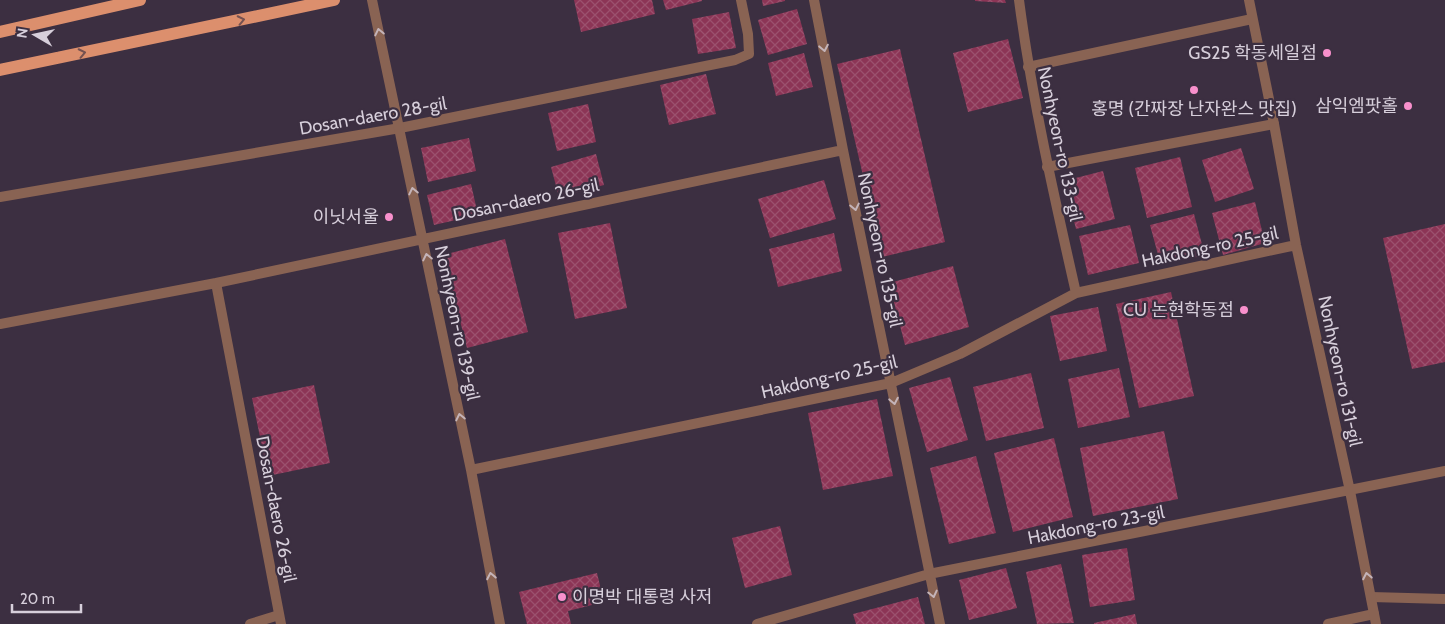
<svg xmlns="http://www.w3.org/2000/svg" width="1445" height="624" viewBox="0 0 1445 624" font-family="Cabin,'Noto Sans KR',sans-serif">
<defs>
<pattern id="building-cross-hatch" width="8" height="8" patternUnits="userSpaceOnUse" patternTransform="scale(1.25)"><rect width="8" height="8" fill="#8c3556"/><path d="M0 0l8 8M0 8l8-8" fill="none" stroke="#9b516e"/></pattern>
</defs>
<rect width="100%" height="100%" fill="#3c2f41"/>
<path fill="url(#building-cross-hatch)" d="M574,0H652L655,14L581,32Z
M663,0H702V1L666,10Z
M762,0H785V1L763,6Z
M975,0H1005L1006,3L975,1Z
M797,9L807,44L768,55L758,20Z
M729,12L736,48L698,54L692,19Z
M1008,39L1023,98L968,112L953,53Z
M900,49L945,242L882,257L837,64Z
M804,53L813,87L776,96L768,63Z
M706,74L716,114L669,125L660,85Z
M588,104L596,142L557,151L548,113Z
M469,138L476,171L428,182L421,148Z
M1241,148L1254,189L1215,202L1202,160Z
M596,154L604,185L559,197L551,167Z
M1180,157L1192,207L1147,218L1135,168Z
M1103,171L1115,219L1076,229L1064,181Z
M824,180L836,219L770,238L758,199Z
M471,184L478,215L434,225L427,195Z
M1255,202L1265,243L1223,255L1212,213Z
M1194,214L1205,256L1160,262L1150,225Z
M610,223L627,308L575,319L558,233Z
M1445,224V362L1412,369L1383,238Z
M1130,225L1139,263L1088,275L1079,236Z
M834,233L842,271L778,287L769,249Z
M505,239L528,332L467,348L443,255Z
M953,266L969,327L905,345L889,283Z
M1171,292L1194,396L1139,408L1116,304Z
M1098,307L1107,351L1060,361L1050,316Z
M1119,368L1130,417L1078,428L1068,379Z
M1031,373L1044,428L986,441L973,387Z
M950,377L968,440L927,452L909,388Z
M314,385L330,463L268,476L252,398Z
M877,399L893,476L823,490L808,413Z
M1164,431L1178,499L1093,516L1080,448Z
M1054,438L1073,517L1013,532L994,453Z
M976,456L996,533L949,544L930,468Z
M780,526L792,575L745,588L732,538Z
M1127,548L1135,600L1090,607L1082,555Z
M1061,564L1074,623L1037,624L1026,572Z
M1006,568L1017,608L969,620L959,580Z
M597,573L604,602L568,611L571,624H527L519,592Z
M918,597L925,624H856L853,614Z
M1135,614L1137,624H1094V623Z"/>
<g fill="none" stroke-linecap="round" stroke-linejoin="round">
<path stroke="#896353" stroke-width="10" d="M1028,67L1252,19
M1047,167L1274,124
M0,197L400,128L735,60L749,54L748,34L741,0
M1371,597L1445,599
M1328,624L1374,614"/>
<path stroke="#896353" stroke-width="10" d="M372,0L471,470L500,624
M814,0L843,150L940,624
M1019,0C1032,99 1054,196 1076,293
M1249,0L1274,124L1296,245L1350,491L1376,624
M216,283L281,624
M0,324L216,283L843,150
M471,470L891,383L960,354L1076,293L1296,245
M250,624L279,615
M757,624L929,574L1445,471"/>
<path stroke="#dc8f6d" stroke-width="12" d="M0,32L140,0
M0,70L334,0"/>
</g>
<defs><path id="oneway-chevron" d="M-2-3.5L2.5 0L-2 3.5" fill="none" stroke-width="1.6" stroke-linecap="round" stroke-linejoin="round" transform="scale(1.25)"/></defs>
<g stroke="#745150">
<use href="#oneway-chevron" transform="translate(241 20) rotate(-12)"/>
<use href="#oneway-chevron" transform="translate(82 53) rotate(-12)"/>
</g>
<g stroke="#c4b4b9">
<use href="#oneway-chevron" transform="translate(379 32) rotate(-102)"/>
<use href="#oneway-chevron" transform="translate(824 48) rotate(79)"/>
<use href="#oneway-chevron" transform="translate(413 191) rotate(-102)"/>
<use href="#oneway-chevron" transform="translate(855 207) rotate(78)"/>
<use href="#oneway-chevron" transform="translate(427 257) rotate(-102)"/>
<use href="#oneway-chevron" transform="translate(894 401) rotate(79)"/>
<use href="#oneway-chevron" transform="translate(460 417) rotate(-102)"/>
<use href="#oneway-chevron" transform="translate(491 576) rotate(-101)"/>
<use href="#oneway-chevron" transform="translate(1367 576) rotate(-101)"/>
<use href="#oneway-chevron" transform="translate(933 594) rotate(77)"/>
</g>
<g fill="#f890cc" stroke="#3c2f41" stroke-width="2">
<circle cx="1327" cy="53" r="5"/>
<circle cx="1194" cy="90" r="5"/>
<circle cx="1408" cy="106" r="5"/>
<circle cx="389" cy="217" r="5"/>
<circle cx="1244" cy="310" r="5"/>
<circle cx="562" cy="597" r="5"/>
</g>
<g text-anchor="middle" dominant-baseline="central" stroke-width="4.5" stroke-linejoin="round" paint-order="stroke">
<g font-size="18" fill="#d7cfdb" stroke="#3c2f41" text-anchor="end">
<text x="1317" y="53">GS25 학동세일점</text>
<text x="1398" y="106">삼익엠팟홀</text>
<text x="1194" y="109" text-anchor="middle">홍명 (간짜장 난자완스 맛집)</text>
<text x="379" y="217">이닛서울</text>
<text x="1234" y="310">CU 논현학동점</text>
<text x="572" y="597" text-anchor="start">이명박 대통령 사저</text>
</g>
<g font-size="18" fill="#d7cfdb" stroke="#3c2f41">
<text transform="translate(373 116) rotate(-10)">Dosan-daero 28-gil</text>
<text transform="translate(1060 144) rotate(78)">Nonhyeon-ro 133-gil</text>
<text transform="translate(526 200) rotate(-12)">Dosan-daero 26-gil</text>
<text transform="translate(1210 247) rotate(-12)">Hakdong-ro 25-gil</text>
<text transform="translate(880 250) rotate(78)">Nonhyeon-ro 135-gil</text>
<text transform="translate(457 323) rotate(78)">Nonhyeon-ro 139-gil</text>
<text transform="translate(1340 371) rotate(78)">Nonhyeon-ro 131-gil</text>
<text transform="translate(829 377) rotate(-13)">Hakdong-ro 25-gil</text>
<text transform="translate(276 509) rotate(79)">Dosan-daero 26-gil</text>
<text transform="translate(1096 525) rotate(-11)">Hakdong-ro 23-gil</text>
</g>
</g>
<g transform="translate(35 35) rotate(279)" stroke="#3c2f41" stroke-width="4" paint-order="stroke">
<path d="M0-4L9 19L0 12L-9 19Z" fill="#d7cfdb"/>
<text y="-8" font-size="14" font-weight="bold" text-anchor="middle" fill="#d7cfdb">N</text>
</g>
<path d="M12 604v8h69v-8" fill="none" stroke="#d7cfdb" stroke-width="2.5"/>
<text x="20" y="604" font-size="15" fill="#d7cfdb" stroke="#3c2f41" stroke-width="4" paint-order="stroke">20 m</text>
</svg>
